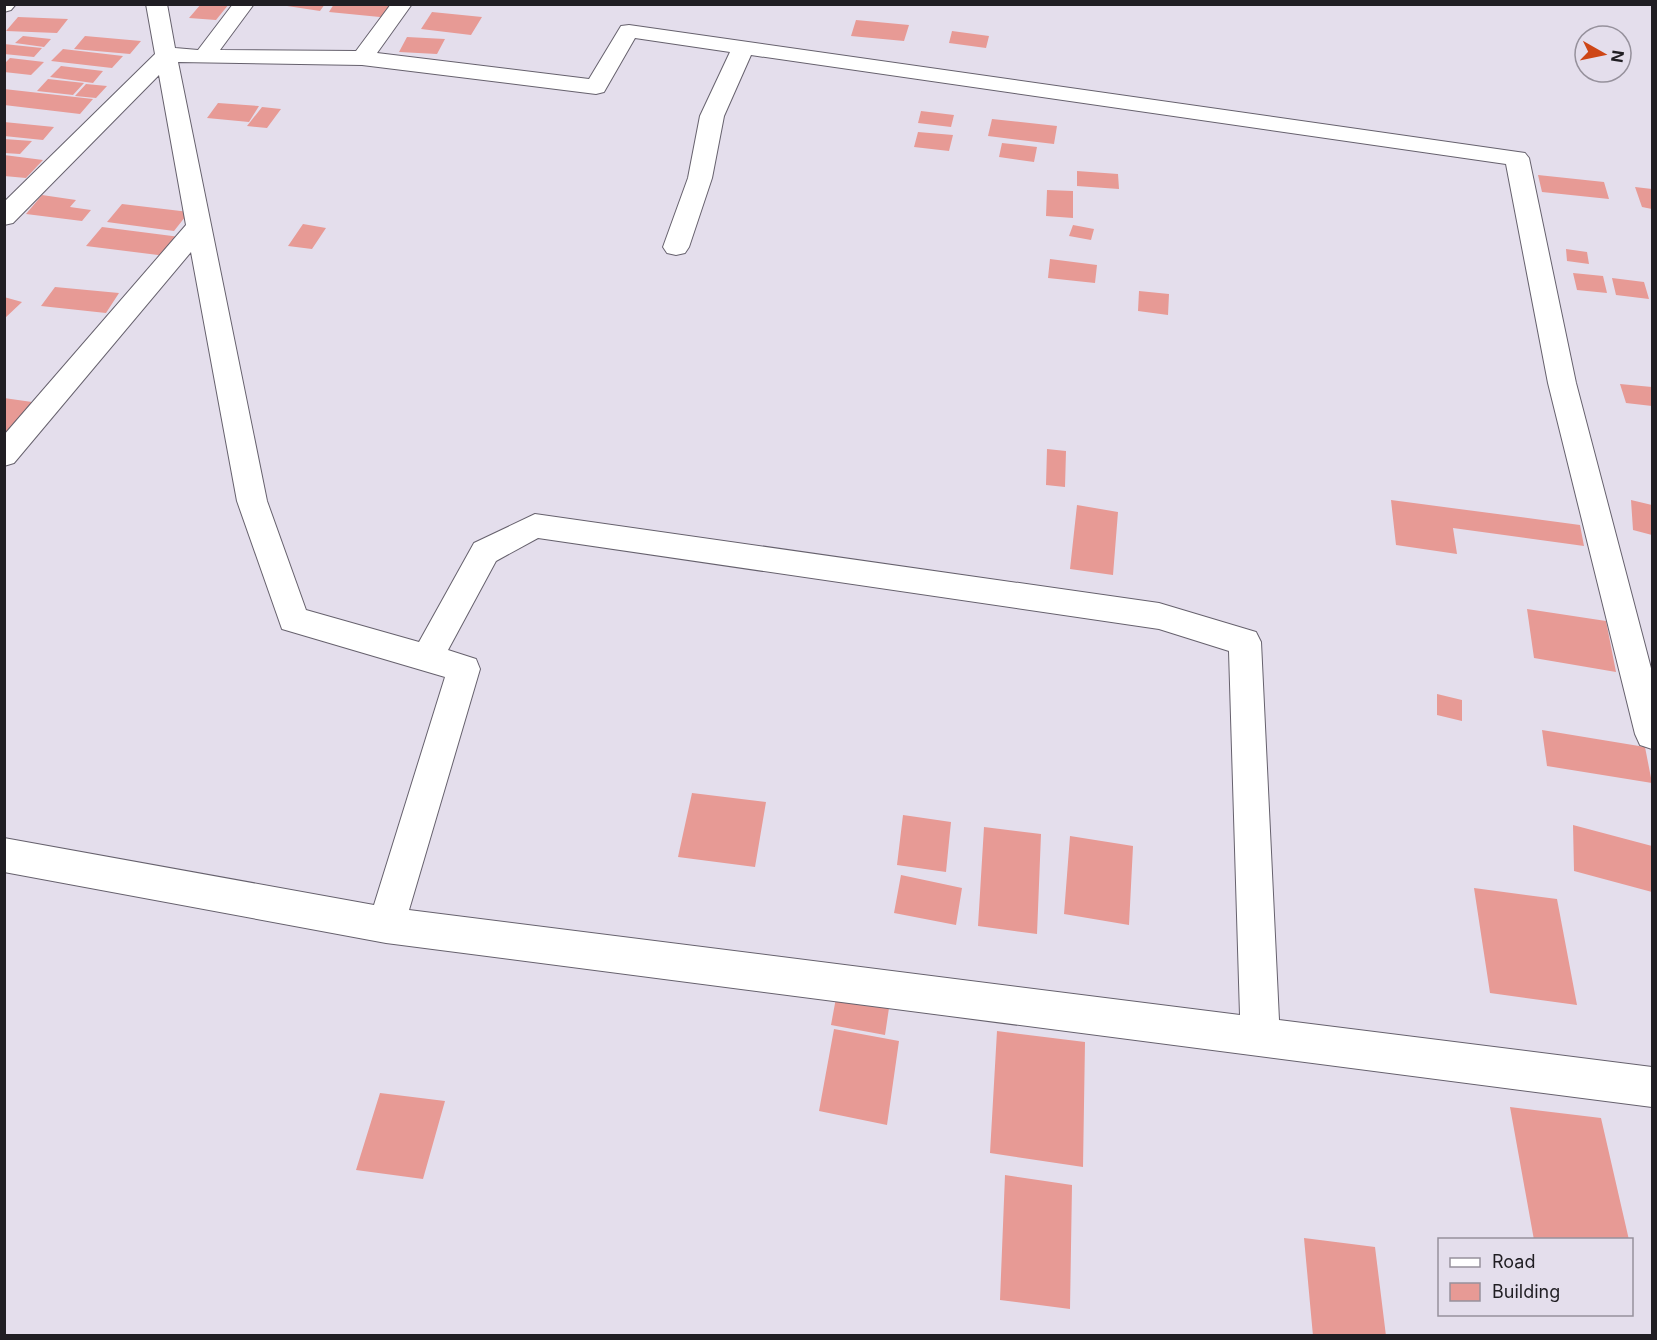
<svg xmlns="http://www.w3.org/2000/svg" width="1657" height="1340" viewBox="0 0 1657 1340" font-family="Inter,sans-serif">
<rect width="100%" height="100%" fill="#e4deec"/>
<path fill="#e79a95" d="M201,4H229L216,20L189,18Z
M274,4H325L320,11Z
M334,4H399L390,18L329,12Z
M432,12L482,17L471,35L421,29Z
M18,17L68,19L57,33L6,31Z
M856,20L909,25L904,41L851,36Z
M952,31L989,36L986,48L949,43Z
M23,36L51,39L44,47L15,43Z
M85,36L141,41L130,54L74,49Z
M407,37L445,39L437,54L399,52Z
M4,44L42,48L34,57L4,54Z
M63,49L123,56L112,68L51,61Z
M10,58L44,62L31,75L4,72V64Z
M61,66L103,71L93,83L50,77Z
M48,79L84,83L73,95L37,91Z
M86,84L107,86L96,98L75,96Z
M4,89L93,99L80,114L4,105Z
M218,103L259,106L249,122L207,118Z
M262,107L281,109L267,128L247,126Z
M921,111L954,115L951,127L918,123Z
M992,119L1057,126L1054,144L988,136Z
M4,122L54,127L43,140L4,136Z
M918,132L953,135L949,151L914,147Z
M4,139L32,141L20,154L4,153Z
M1002,143L1037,147L1034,162L999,157Z
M4,155L43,160L26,178L4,176Z
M1077,171L1118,174L1119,189L1077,186Z
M1538,175L1604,182L1609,199L1542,192Z
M1635,187L1652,189V209L1642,207Z
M1047,190L1073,191V218L1046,216Z
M42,195L76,200L70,207L91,210L82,221L26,214Z
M122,204L189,212L174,231L107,222Z
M303,224L326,228L312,249L288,246Z
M1073,225L1094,229L1091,240L1069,236Z
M102,227L180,237L166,256L86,246Z
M1566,249L1587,252L1589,264L1567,261Z
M1050,259L1097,265L1095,283L1048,278Z
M1573,273L1603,276L1607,293L1577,290Z
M1612,278L1644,282L1649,299L1616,295Z
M55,287L119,293L106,313L41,306Z
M1139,291L1169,294L1168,315L1138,311Z
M4,297L22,302L4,319Z
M1620,384L1652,387V406L1626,403Z
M4,398L32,402L7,435L4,434Z
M1047,449L1066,451L1065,487L1046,485Z
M1391,500L1580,525L1584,546L1453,528L1457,554L1396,545Z
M1631,500L1652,505V535L1633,530Z
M1077,505L1118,512L1113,575L1070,569Z
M1527,609L1606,621L1616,672L1534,658Z
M1437,694L1462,700V721L1437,715Z
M1542,730L1645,747L1652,783L1547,766Z
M692,793L766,802L755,867L678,857Z
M903,815L951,822L946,872L897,865Z
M1573,825L1652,846V892L1574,871Z
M984,827L1041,834L1037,934L978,926Z
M1070,836L1133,846L1129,925L1064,914Z
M901,875L962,888L956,925L894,913Z
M1474,888L1557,899L1577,1005L1490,993Z
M836,998L889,1008L885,1035L831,1025Z
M834,1029L899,1041L887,1125L819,1111Z
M997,1031L1085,1042L1083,1167L990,1153Z
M380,1093L445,1101L423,1179L356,1170Z
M1510,1107L1601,1118L1629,1240H1534Z
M1005,1175L1072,1185L1070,1309L1000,1300Z
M1304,1238L1375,1247L1386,1336H1313Z"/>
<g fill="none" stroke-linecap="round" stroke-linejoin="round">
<g stroke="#66616d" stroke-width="2">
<path id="street" d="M4,4H16L11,10L4,12Z
M146,4H167L175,48L198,50L233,4H254L220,50L356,51L391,4H412L377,53L589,79L621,26L629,25L1525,153L1529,158L1576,383L1652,672V749L1640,745L1635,734L1548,383L1506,164L751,55L724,116L712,178L689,247L685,253L676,255L667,253L663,247L688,178L700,116L730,52L635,38L604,92L596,94L362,65L178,62L267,501L306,610L419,642L474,543L535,514L1159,603L1256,632L1261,642L1279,1020L1652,1067V1107L386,943L4,872V838L374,905L445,677L282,629L237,501L191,252L14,463L4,466V435L186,225L159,75L13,223L4,225V202L155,54ZM538,538L1159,629L1229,651L1240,1015L409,910L480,669L476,659L448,650L496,561Z"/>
</g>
<use href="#street" fill="#fff" fill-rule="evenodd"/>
</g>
<rect width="1657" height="1340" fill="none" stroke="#201e23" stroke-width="12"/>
<rect x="1438" y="1238" width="195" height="78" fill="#e4deec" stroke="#96919c" stroke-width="1.5"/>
<rect x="1450" y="1258" width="30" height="9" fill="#ffffff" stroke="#96919c" stroke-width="1.5"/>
<text x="1492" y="1268" font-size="18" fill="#201e23">Road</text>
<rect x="1450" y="1283" width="30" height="18" fill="#e79a95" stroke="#96919c" stroke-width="1.5"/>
<text x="1492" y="1298" font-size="18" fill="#201e23">Building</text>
<g transform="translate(1603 54) rotate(99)"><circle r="28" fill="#e4deec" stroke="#96919c" stroke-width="1.5"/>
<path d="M0-4.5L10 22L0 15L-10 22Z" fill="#ce4616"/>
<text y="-9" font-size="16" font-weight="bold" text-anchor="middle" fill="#201e23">N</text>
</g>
</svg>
